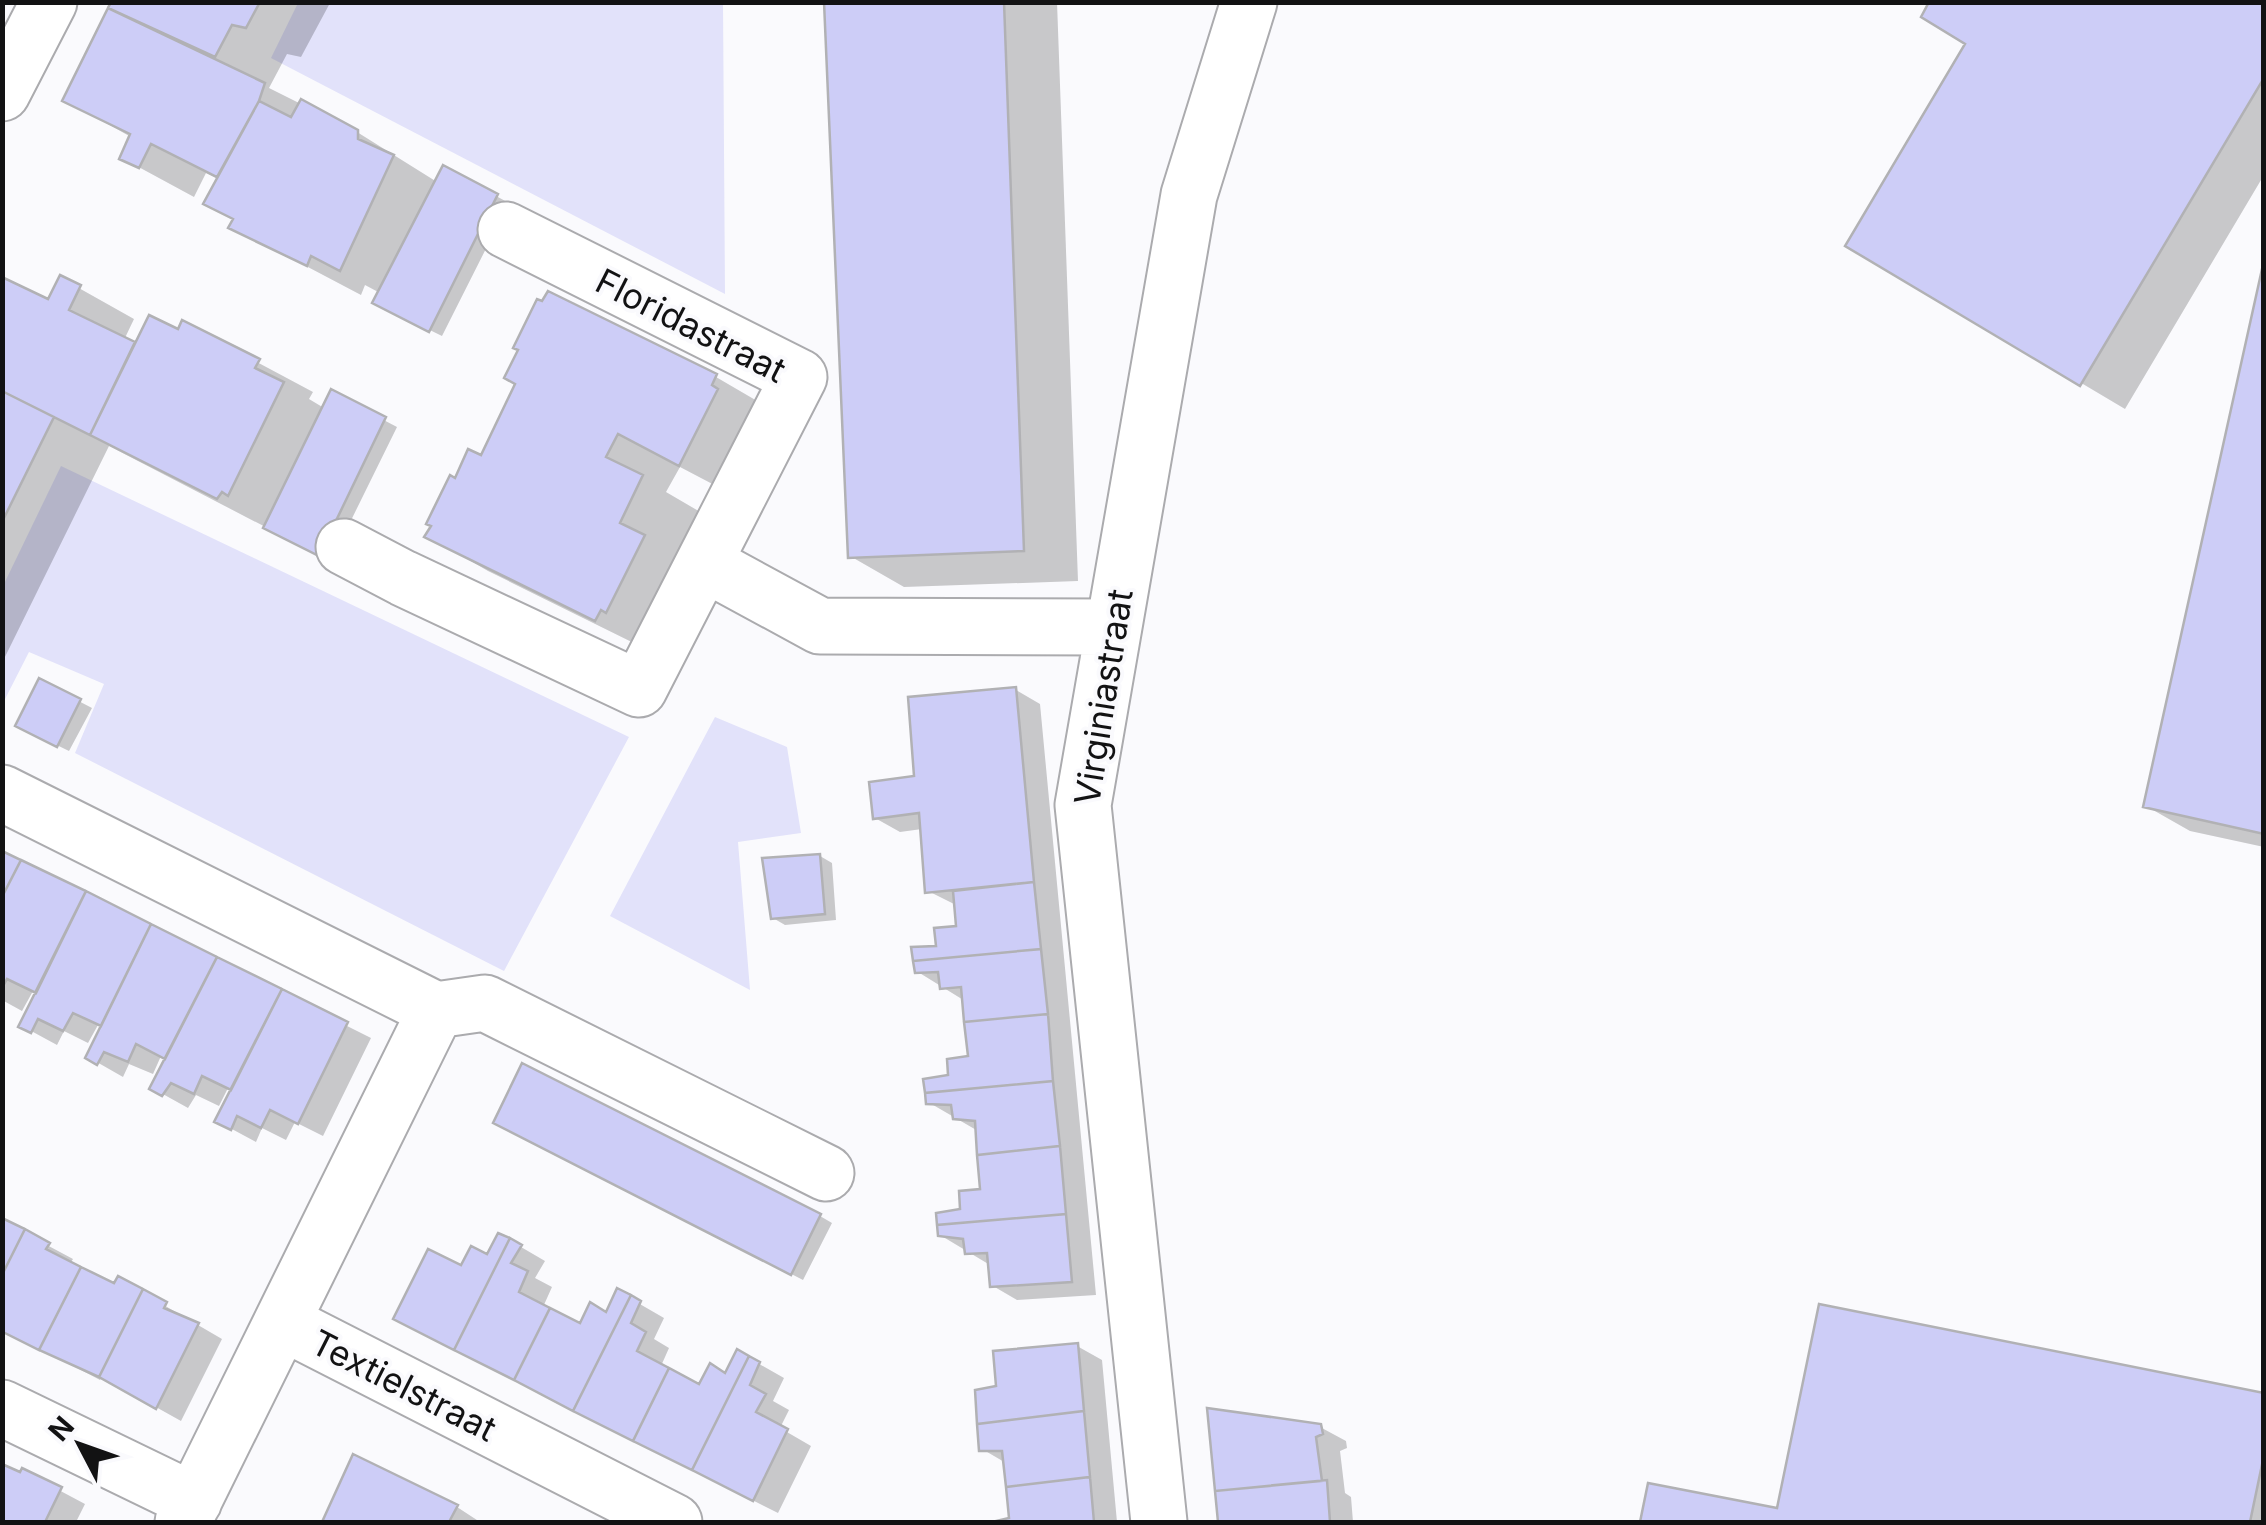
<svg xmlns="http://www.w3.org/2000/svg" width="2266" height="1525" viewBox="0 0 2266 1525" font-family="Inter,sans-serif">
<rect width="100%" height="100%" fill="#fafafd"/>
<path fill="#e2e2fa" d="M298,3H723L725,294L271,58Z
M61,466L629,737L504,971L75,753L104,684L29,652L3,703V586Z
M715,717L787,747L801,833L738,842L750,990L610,916Z"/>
<path fill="#0003" d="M113,2L330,3L301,57L287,54L269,88L357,132L437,182L444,168L509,203L442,336L387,309L380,293L365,285L361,295L232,227L235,219L218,179L206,173L194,197L122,158L131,137L65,100Z
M827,2H1057L1078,581L904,587L850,556Z
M2264,2V175L2125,409L1849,245L1969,43Z
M2264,272V847L2190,831L2146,806Z
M61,278L134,319L124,340L136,346L179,332L184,323L313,392L309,399L324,408L332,393L397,427L331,561L109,446L2,663V279L49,303Z
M716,377L776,412L741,499L680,467L666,492L702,513L656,654L488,571L428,536L456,481L482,458Z
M40,681L92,708L69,751L30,732Z
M1016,690L1040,704L1096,1295L1017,1300L993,1286L990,1265L940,1235L983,1191L978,1131L928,1102L970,1058L965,1001L918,972L958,928L956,905L928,891L922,829L900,832L875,818Z
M2,853L371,1038L323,1136L295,1122L286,1140L262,1128L256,1142L217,1121L233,1091L228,1088L219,1106L196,1095L188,1108L152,1088L167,1059L161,1056L153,1074L129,1064L123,1077L88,1057L103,1027L98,1025L88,1043L64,1031L57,1045L22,1026L38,994L33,991L22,1011L2,1000Z
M820,856L832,863L836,920L785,925L773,918Z
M508,1128L820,1216L832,1223L803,1280Z
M2,1221L73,1259L70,1264L115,1287L119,1279L222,1339L181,1421L102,1377L100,1380L2,1328Z
M509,1240L545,1261L535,1278L552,1287L543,1307L581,1327L608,1315L619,1292L664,1318L654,1339L669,1348L661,1366L700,1387L727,1376L738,1352L784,1378L773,1401L789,1410L780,1428L811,1446L778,1513L421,1332L462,1269L488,1258Z
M1077,1346L1102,1360L1117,1522H1002L1011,1520L1006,1463L982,1449L999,1388Z
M2264,1396V1522H1642L1650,1486L1779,1511Z
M1210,1411L1320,1427L1346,1441L1347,1448L1340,1451L1345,1493L1351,1497L1353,1522H1220Z
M354,1458L457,1507L480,1522H324Z
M2,1467L21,1476L23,1471L85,1504L76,1522H2Z"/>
<path fill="#cdcdf7" stroke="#b1b1b4" stroke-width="2.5" d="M111,2H260L246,28L232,25L215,57L108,8Z
M824,2H1004L1024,551L848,558Z
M1929,2H2264V78L2080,386L1845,246L1965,44L1921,17Z
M108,8L265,83L259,101L217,177L151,144L139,168L119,159L130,134L62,101Z
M301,99L358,130V139L394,155L340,271L311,256L307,266L228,228L233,219L203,204L259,101L291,117Z
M443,165L498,194L429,332L372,303Z
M2264,260V834L2143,807Z
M60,275L81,285L69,310L135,342L90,435L2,391V277L48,299Z
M548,291L717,374L712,385L718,389L679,466L618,434L606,457L643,475L620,523L645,535L606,613L601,610L595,621L424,537L431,526L426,524L450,475L455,478L468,449L481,455L515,384L504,378L518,350L513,348L537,299L542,301Z
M149,315L178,329L182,320L260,359L255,368L284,382L228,496L222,492L217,499L90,435Z
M331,389L386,417L319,556L263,528Z
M2,391L54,417L2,522Z
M39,678L81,699L57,747L15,726Z
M1016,687L1034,882L925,893L919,813L873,819L869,782L914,776L908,697Z
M2,851L21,860L2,897Z
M820,854L825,914L771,919L762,858Z
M21,860L86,891L36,993L7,979L2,988V897Z
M1034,882L1041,949L913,961L911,947L936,946L934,928L956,926L953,891Z
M86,891L151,924L101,1026L73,1013L63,1031L38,1019L31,1033L18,1027Z
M151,924L217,957L165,1059L136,1044L128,1062L104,1052L97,1065L85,1058Z
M1041,949L1048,1014L964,1022L961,987L940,989L938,972L915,973L913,961Z
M217,957L282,989L231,1090L202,1076L194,1094L171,1083L162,1096L149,1089Z
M282,989L348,1022L298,1124L270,1110L261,1128L237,1116L231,1130L214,1122Z
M1048,1014L1053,1081L925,1093L923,1079L948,1075L947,1059L968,1056L964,1022Z
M522,1063L821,1214L791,1275L493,1123Z
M1053,1081L1060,1146L977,1155L975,1121L953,1119L951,1105L926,1104L925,1093Z
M1060,1146L1066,1214L937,1225L936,1213L960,1209L959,1191L980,1189L977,1155Z
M1066,1214L1072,1282L990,1287L987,1253L965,1254L963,1239L938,1236L937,1225Z
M2,1218L25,1229L2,1275Z
M25,1229L50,1243L46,1249L81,1267L39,1350L3,1332L2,1275Z
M498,1233L510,1238L454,1350L393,1319L428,1249L461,1265L471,1246L487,1254Z
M510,1238L522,1245L511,1263L528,1271L519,1292L550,1308L514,1380L454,1350Z
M81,1267L114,1283L118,1276L143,1289L99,1377L39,1350Z
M617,1288L631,1295L573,1411L514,1380L550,1308L580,1323L590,1302L606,1312Z
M143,1289L167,1302L164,1308L199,1323L156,1409L99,1377Z
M631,1295L641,1301L631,1323L646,1332L637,1351L669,1368L633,1441L573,1411Z
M1819,1304L2264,1393V1455L2250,1522H1640L1648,1483L1777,1508Z
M1078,1343L1084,1411L977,1424L975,1390L996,1386L993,1351Z
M737,1349L749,1356L692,1470L633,1441L669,1368L699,1384L710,1363L725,1373Z
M749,1356L760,1362L750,1385L766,1394L756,1412L788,1429L753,1501L692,1470Z
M1207,1408L1321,1424L1323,1434L1316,1437L1322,1481L1215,1491Z
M1084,1411L1090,1477L1006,1487L1002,1451H979L977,1424Z
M353,1454L458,1505L449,1522H322Z
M2,1464L20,1472L22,1468L62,1487L45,1522H2Z
M1090,1477L1094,1522H992L1009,1518L1006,1487Z
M1327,1480L1330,1522H1218L1215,1491Z"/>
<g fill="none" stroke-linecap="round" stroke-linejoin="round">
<g stroke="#ababae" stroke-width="59">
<path id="minor" d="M2,93L49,2
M344,547L403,578L639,689L799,377L506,230
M704,563L820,626L1112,627
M2,793L436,1010L485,1003L826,1173
M284,1323L674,1522
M2,1408L194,1501
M183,1522L436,1010
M1159,1522L1083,805L1189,195L1249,2"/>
</g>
<use href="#minor" stroke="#fff" stroke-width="55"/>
</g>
<g text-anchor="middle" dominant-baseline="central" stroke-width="8" stroke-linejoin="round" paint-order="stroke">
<g font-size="35" fill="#121213" stroke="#fafafd">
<text transform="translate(691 325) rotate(27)">Floridastraat</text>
<text transform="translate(1103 697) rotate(-81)">Virginiastraat</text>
<text transform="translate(404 1385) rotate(27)">Textielstraat</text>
</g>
</g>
<rect width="2266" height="1525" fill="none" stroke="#121213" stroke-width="10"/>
<g transform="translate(80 1445) rotate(311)" stroke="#fafafd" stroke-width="8" paint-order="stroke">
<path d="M0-8L18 38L0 25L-18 38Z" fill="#121213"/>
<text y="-15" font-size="28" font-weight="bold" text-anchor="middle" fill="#121213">N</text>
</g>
</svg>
